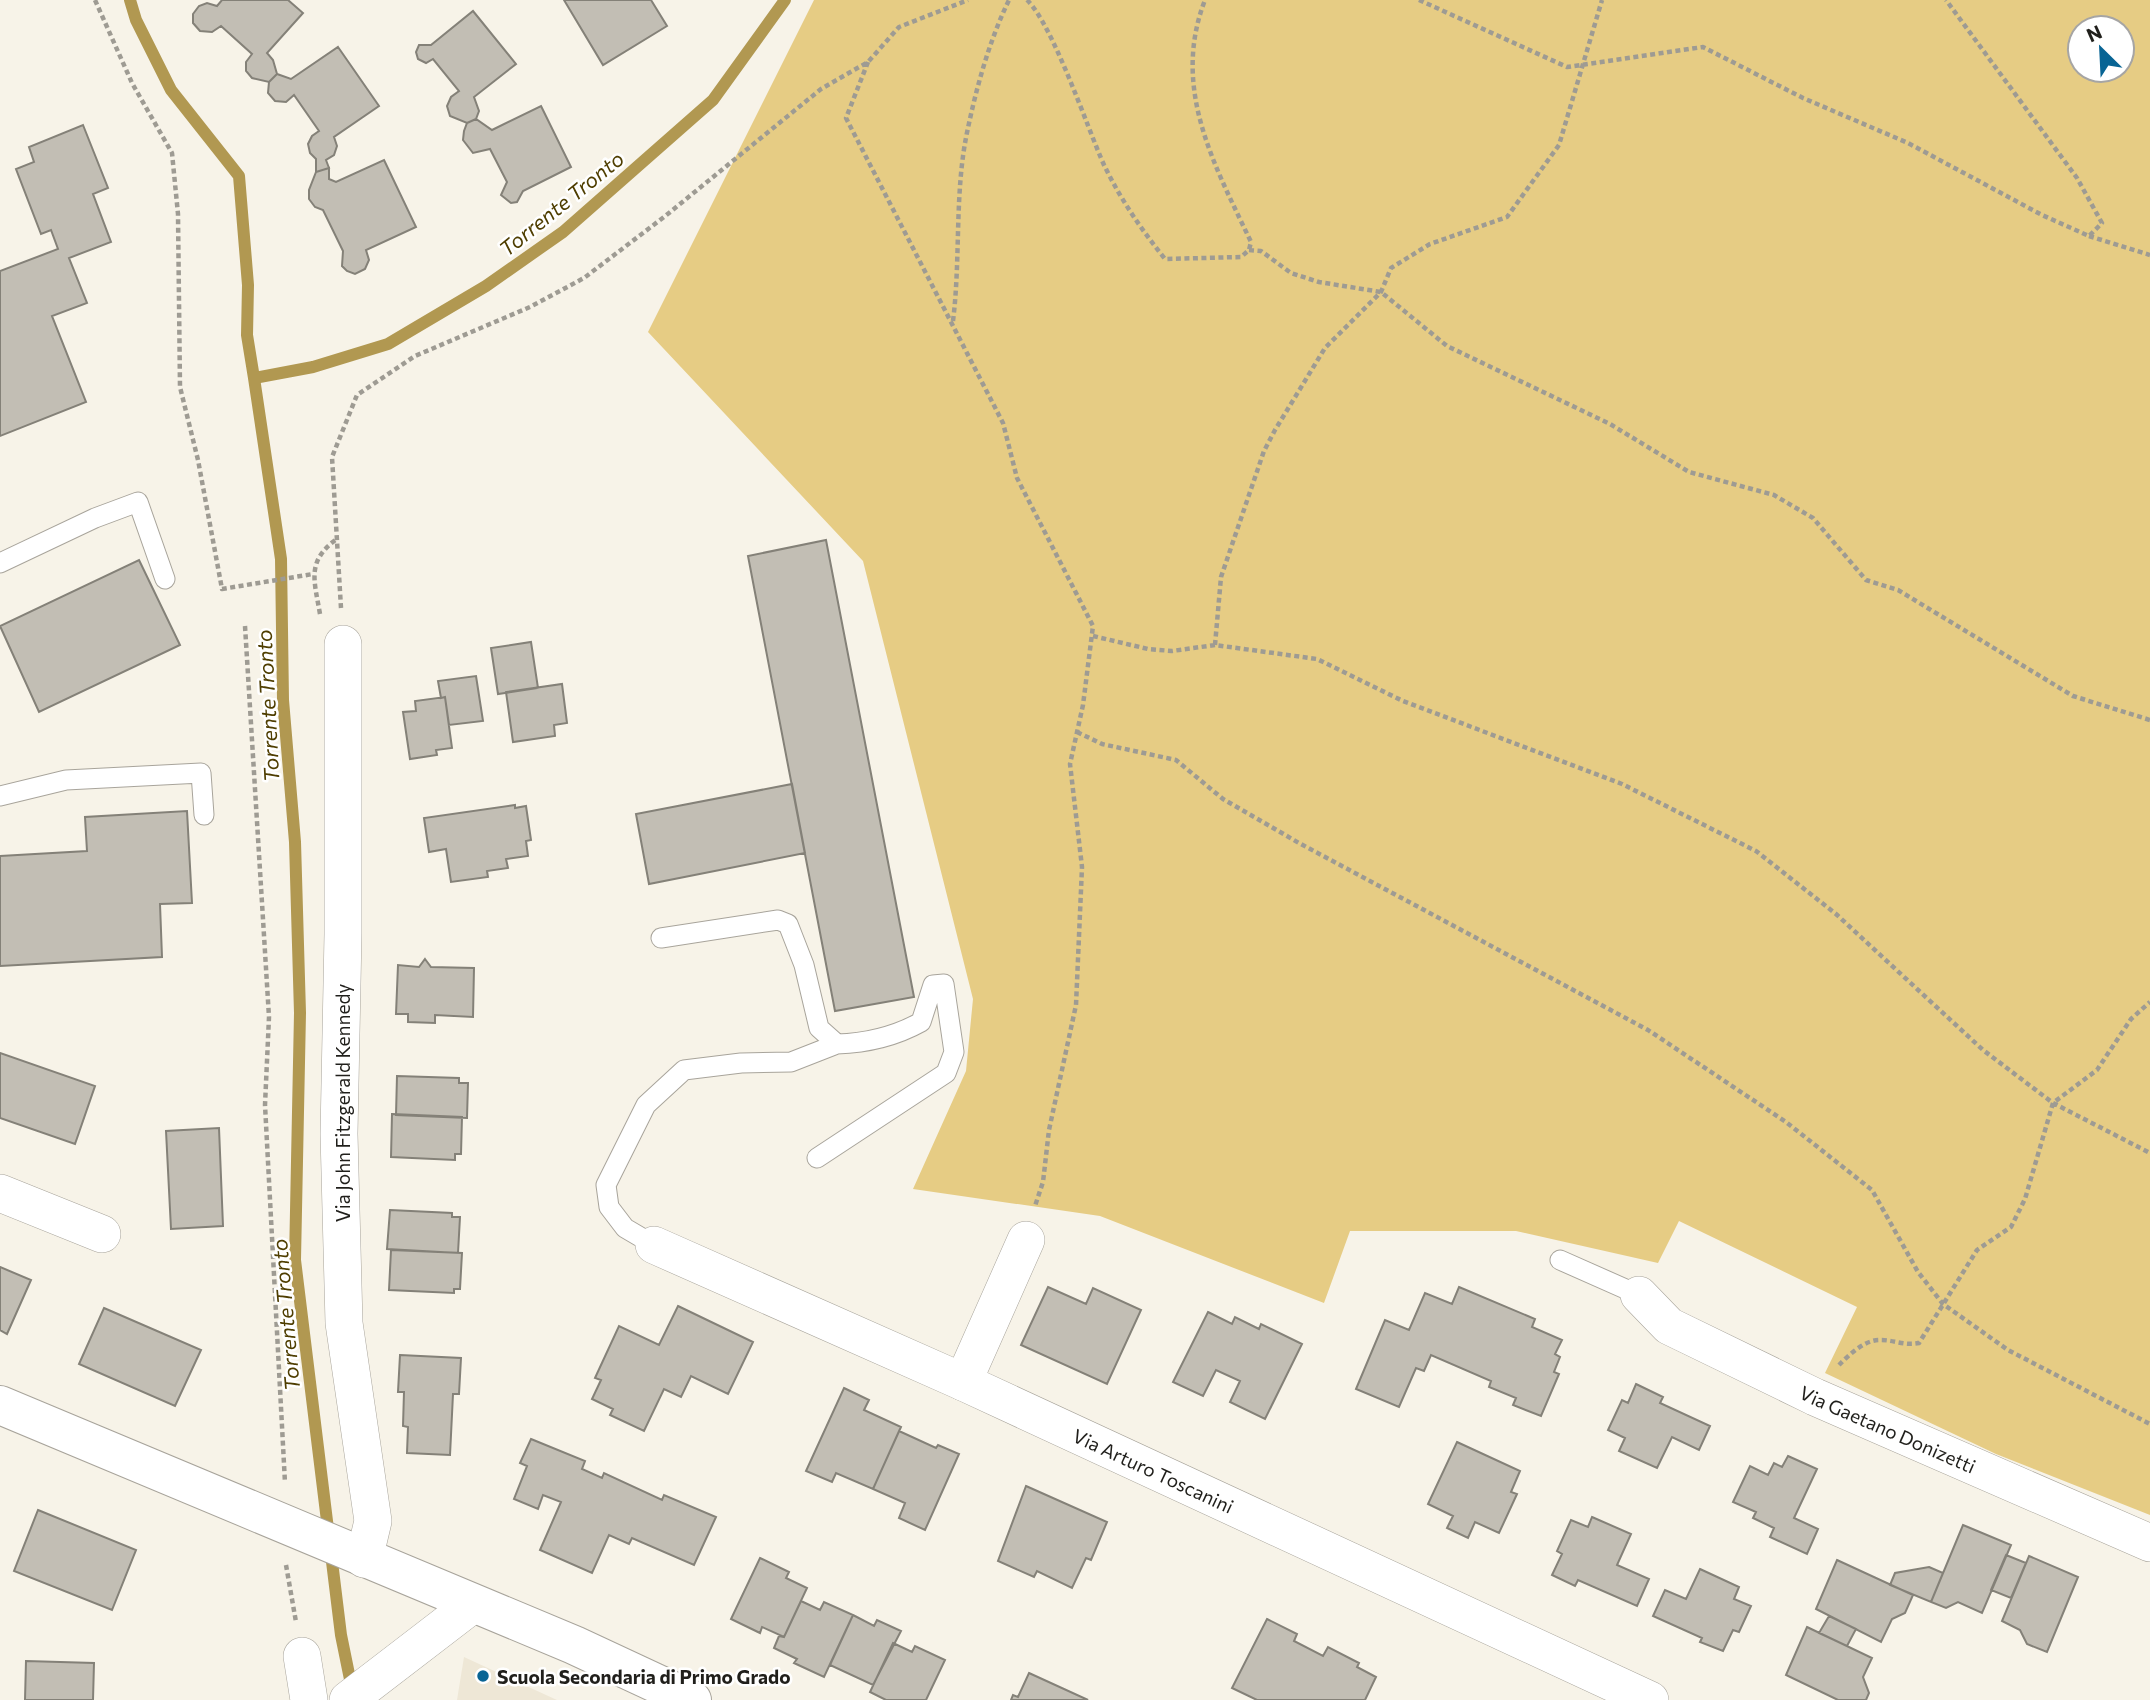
<svg xmlns="http://www.w3.org/2000/svg" width="2150" height="1700" viewBox="0 0 2150 1700" font-family="Commissioner,sans-serif">
<rect width="100%" height="100%" fill="#f7f3e8"/>
<path fill="#eee7d6" d="M464,1657L546,1695L557,1700H457Z"/>
<path fill="#e6cc84" fill-rule="evenodd" d="M814,0H2150V1515L1996,1454L1825,1373L1857,1307L1679,1221L1658,1263L1516,1231H1350L1324,1303L1100,1216L913,1189L966,1071L973,999L863,561L648,332ZM2080,28H2122V70H2080Z"/>
<g fill="none" stroke-linecap="round" stroke-linejoin="round">
<path stroke="#b19851" stroke-width="12" d="M130,0L136,20L171,90L239,176L248,285L247,335L254,378
M352,1689L341,1635L295,1260L300,1013L295,842L283,700L281,559L254,378L313,367L388,344L486,286L563,232L713,100L785,0"/>
</g>
<path fill="#c2beb4" stroke="#848178" stroke-width="2" d="M222,0H288L303,13L267,53L273,60L277,74L269,82L252,78L246,71V62L252,54L221,26L212,32L200,31L193,23V14L199,6L207,3L217,6Z
M564,0H651L667,26L603,65Z
M473,11L516,64L474,97L479,111L476,119L467,123L450,116L447,106L451,97L459,91L433,59L426,63L418,59L416,52L419,45H431Z
M338,47L379,106L334,137L337,146L334,155L326,160L329,168L316,172V159L310,153L308,144L312,136L319,131L294,95L286,102L275,101L268,93L269,82L277,74L291,79Z
M541,106L571,167L523,191L517,202L511,203L501,195L507,182L490,149L473,153L463,140L464,131L467,123L476,119L492,130Z
M83,125L108,188L93,194L111,242L69,258L87,303L52,316L86,402L0,436V271L58,249L51,230L41,234L16,169L34,162L29,147Z
M384,160L416,227L366,250L369,260L365,269L355,274L347,271L342,266L343,251L323,210L315,207L309,199V190L316,172L329,168V179L336,182Z
M826,540L914,997L835,1011L748,556Z
M139,560L180,645L39,712L0,626Z
M531,642L538,688L498,694L491,648Z
M476,676L483,721L449,725L445,697L441,698L438,681Z
M562,684L567,723L554,725L555,736L513,742L506,692Z
M445,697L452,748L436,750L437,755L410,759L403,712L416,711L415,701Z
M792,784L805,853L649,884L636,814Z
M515,805V808L526,806L531,840L526,841L528,856L506,859L508,868L487,871L488,877L451,882L446,849L429,852L424,818Z
M187,811L192,903L160,904L162,957L0,966V856L87,851L85,817Z
M425,959L431,967L474,968L473,1017L435,1015V1023L408,1022V1014H396L398,965L419,967Z
M0,1053L95,1086L75,1144L0,1118Z
M397,1076L459,1078V1083H468L467,1118L396,1115Z
M392,1114L462,1117L461,1154H455V1160L391,1157Z
M219,1128L223,1226L171,1229L166,1131Z
M390,1210L452,1213V1217H460L458,1253L387,1249Z
M391,1250L462,1253L460,1289H454V1293L389,1290Z
M0,1267L31,1280L7,1334L0,1330Z
M1048,1287L1086,1304L1093,1288L1141,1310L1107,1384L1021,1345Z
M1459,1287L1535,1319L1532,1327L1562,1340L1555,1354L1560,1357L1554,1372L1559,1374L1541,1416L1513,1405L1516,1398L1489,1387L1491,1381L1431,1355L1424,1371L1416,1368L1399,1407L1356,1389L1385,1320L1409,1330L1425,1293L1452,1304Z
M678,1306L753,1342L728,1394L691,1376L681,1397L664,1389L644,1431L610,1415L613,1409L592,1399L601,1380L595,1378L619,1326L659,1345Z
M104,1308L201,1350L175,1406L79,1364Z
M1208,1312L1232,1324L1235,1317L1259,1329L1261,1324L1302,1344L1265,1419L1230,1402L1240,1381L1216,1370L1203,1396L1173,1382Z
M400,1355L461,1358L459,1394H453L450,1455L407,1453L408,1427L403,1426L404,1392H398Z
M1636,1384L1663,1397L1660,1403L1710,1426L1699,1450L1672,1437L1657,1468L1619,1451L1625,1438L1608,1430L1622,1400L1628,1403Z
M844,1388L869,1400L864,1410L901,1427L873,1489L836,1473L832,1482L806,1471Z
M899,1431L936,1448L938,1445L959,1454L925,1530L899,1518L905,1503L873,1489Z
M531,1439L585,1461L582,1469L602,1478L604,1473L662,1500L664,1495L716,1517L694,1565L632,1538L629,1544L609,1535L592,1573L540,1550L561,1502L543,1495L538,1509L514,1499L527,1466L520,1463Z
M1457,1442L1520,1471L1511,1492L1517,1494L1499,1533L1475,1522L1468,1538L1447,1528L1453,1516L1428,1504Z
M1788,1456L1817,1469L1794,1518L1818,1529L1807,1554L1770,1537L1774,1528L1753,1518L1756,1512L1733,1502L1750,1466L1768,1475L1774,1463L1782,1467Z
M1026,1486L1107,1522L1091,1560L1086,1558L1072,1588L1037,1571L1034,1577L998,1561Z
M38,1510L136,1550L112,1610L14,1571Z
M1592,1517L1631,1534L1617,1565L1649,1579L1637,1606L1578,1580L1575,1586L1552,1575L1562,1554L1557,1551L1571,1520L1588,1527Z
M1963,1525L2011,1545L1982,1613L1958,1602L1946,1608L1931,1602Z
M2006,1555L2026,1563L2011,1598L1991,1590Z
M2029,1556L2078,1577L2047,1652L2027,1644L2020,1630L2002,1621Z
M760,1558L789,1572L786,1578L807,1588L784,1637L762,1627L760,1633L731,1619Z
M1837,1560L1913,1595L1905,1613L1892,1619L1881,1642L1816,1609Z
M1929,1567L1943,1573L1931,1602L1890,1585L1895,1573Z
M1700,1569L1739,1587L1734,1599L1751,1606L1739,1632L1733,1630L1723,1651L1700,1642L1702,1638L1653,1616L1665,1590L1686,1599Z
M801,1601L820,1610L824,1602L853,1615L824,1677L794,1663L797,1659L774,1648L779,1636L784,1637Z
M853,1615L874,1626L877,1620L901,1631L873,1685L830,1665Z
M1829,1616L1856,1629L1847,1646L1819,1633Z
M1267,1619L1297,1634L1294,1641L1323,1656L1328,1647L1359,1663L1357,1667L1376,1677L1365,1700H1257L1232,1688Z
M1807,1627L1872,1658L1863,1677L1869,1693L1866,1700H1838L1786,1675Z
M893,1643L912,1652L915,1646L945,1660L926,1700H886L870,1692Z
M26,1661L94,1663L93,1700H25Z
M1029,1673L1088,1700H1011L1013,1695L1018,1697Z"/>
<g fill="none" stroke-linecap="round" stroke-linejoin="round">
<g stroke="#a8a49b" stroke-width="21">
<path id="lane" d="M0,563L95,518L138,502L165,579
M0,796L66,780L201,773L204,815
M661,938L778,920L788,924L804,965L819,1028L837,1044C868,1043 894,1037 921,1022L933,985L944,984L954,1052L946,1073L817,1158
M654,1245L625,1228L609,1207L606,1185L646,1105L684,1070L741,1063L791,1062L837,1044
M1560,1260L1639,1295"/>
</g>
<g stroke="#a8a49b" stroke-width="38">
<g id="street">
<path d="M343,644V934L339,1134L344,1323L373,1521L364,1559"/>
<path d="M0,1193L102,1234"/>
<path id="s1" d="M654,1245L963,1382L1650,1700"/>
<path id="s2" d="M1639,1295L1669,1326L1815,1397L2150,1543"/>
<path d="M963,1382L1026,1240"/>
<path d="M302,1656L309,1700"/>
<path d="M348,1700L473,1604"/>
</g>
</g>
<g stroke="#a8a49b" stroke-width="40">
<path id="secondary" d="M0,1405L574,1645L692,1700"/>
</g>
<path stroke="#9e9b93" stroke-width="4.5" stroke-dasharray="5 3.5" stroke-linecap="butt" d="M95,0L132,83L172,153L178,214L180,387L198,460L222,589L313,574
M1027,0C1053,25 1087,127 1104,165C1121,200 1141,229 1165,259L1241,257L1249,250L1251,242C1214,164 1171,88 1205,0
M1419,0L1567,67L1703,47L1803,98L1908,143L2042,215L2089,236L2102,223L2077,178L1946,0
M868,62L846,118L1003,423L1017,478L1093,626L1083,705L1070,764L1082,867L1076,1005L1049,1130L1043,1182L1035,1206
M2089,236L2150,255
M1249,250L1261,251L1291,273L1319,282L1381,292L1447,346L1610,424L1689,472L1774,495L1813,518L1866,580L1898,590L2073,696L2150,720
M953,321C961,257 954,190 968,128C977,85 990,39 1009,0
M341,608L332,457L357,395L415,356L530,307L584,278L664,217L821,89L868,62L899,27L968,0
M320,614C314,579 306,561 338,538
M245,626L269,1017L265,1105L285,1483
M1093,636L1148,649L1172,651L1215,645L1317,659L1403,701L1622,784L1756,851L1836,914L1983,1050L2053,1103L2150,1153
M1215,645L1221,577L1264,451L1275,430L1325,348L1381,292L1391,268L1430,244L1507,217L1559,145L1602,0
M1077,732L1102,744L1176,760L1223,799L1299,843L1648,1030L1786,1122L1872,1190L1918,1272L1943,1304L2008,1350L2150,1424
M1839,1365C1849,1355 1865,1339 1881,1340C1894,1340 1905,1346 1919,1343L1977,1250L2011,1227L2025,1199L2053,1103L2097,1070L2131,1019L2150,1002
M286,1565L296,1622"/>
<use href="#lane" stroke="#fff" stroke-width="19"/>
<use href="#street" stroke="#fff" stroke-width="37"/>
<use href="#secondary" stroke="#fff" stroke-width="38"/>
</g>
<circle fill="#086494" stroke="#fff" stroke-width="2.5" cx="483" cy="1676" r="7"/>
<g text-anchor="middle" dominant-baseline="central" stroke-width="5" stroke-linejoin="round" paint-order="stroke">
<g font-size="19" fill="#201f1b" stroke="#fff">
<text transform="translate(342 1103) rotate(-90)">Via John Fitzgerald Kennedy</text>
<text stroke="none"><textPath href="#s2" startOffset="285">Via Gaetano Donizetti</textPath></text>
<text stroke="none"><textPath href="#s1" startOffset="548">Via Arturo Toscanini</textPath></text>
</g>
<g font-size="19" font-weight="bold" fill="#201f1b" stroke="#fff" text-anchor="start">
<text x="497" y="1676">Scuola Secondaria di Primo Grado</text>
</g>
<g font-size="21" font-style="italic" fill="#4f3e01" stroke="#fff">
<text transform="translate(561 203) rotate(-39)">Torrente Tronto</text>
<text transform="translate(267 706) rotate(-93)">Torrente Tronto</text>
<text transform="translate(285 1315) rotate(-95)">Torrente Tronto</text>
</g>
</g>
<g transform="translate(2101 49) rotate(336)"><circle r="33" fill="#ffffff" stroke="#a6a5a4" stroke-width="2"/>
<path d="M0-5L12 26L0 18L-12 26Z" fill="#086494"/>
<text y="-10" font-size="19" font-weight="bold" text-anchor="middle" fill="#201f1b">N</text>
</g>
</svg>
